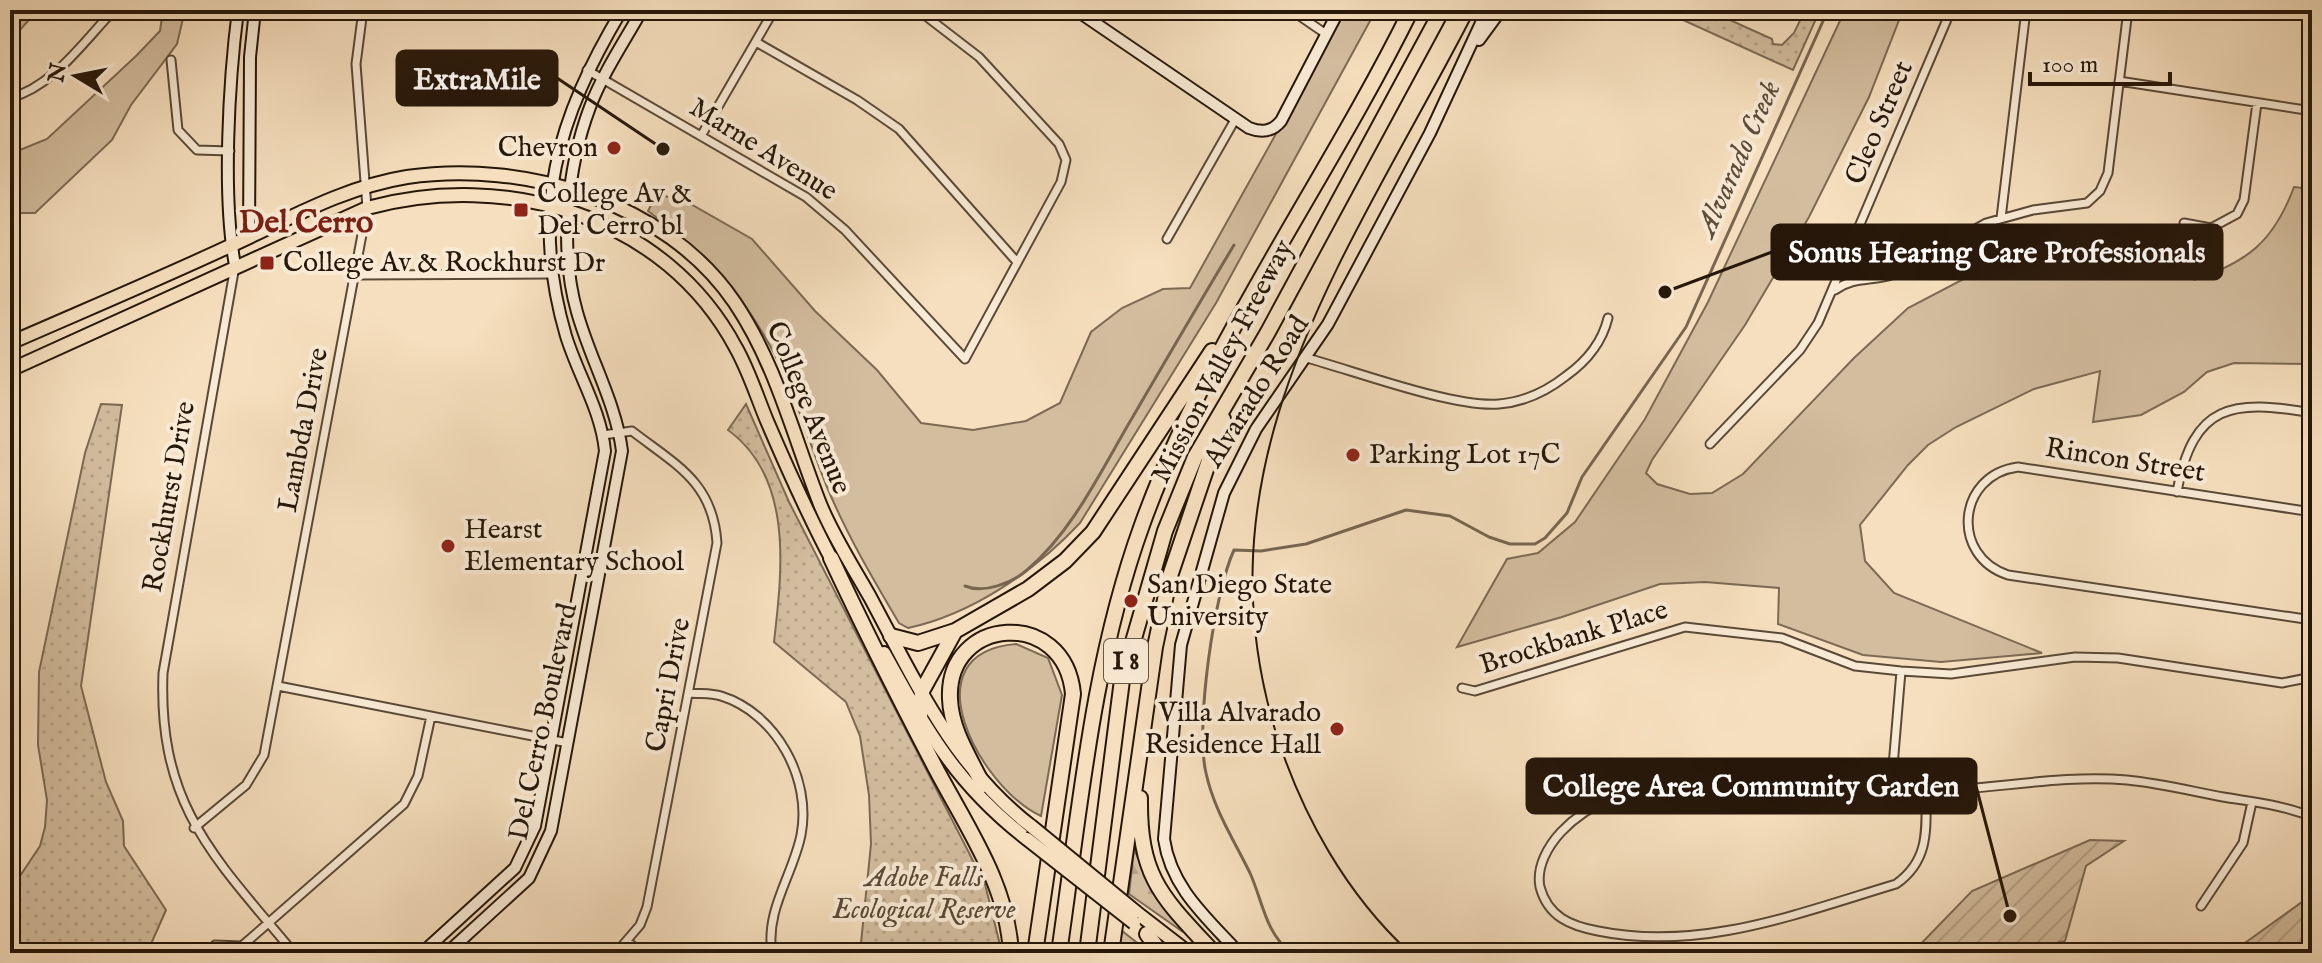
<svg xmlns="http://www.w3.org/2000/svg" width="2322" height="963" viewBox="0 0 2322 963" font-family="'IM FELL English',serif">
<defs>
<pattern id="forest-firs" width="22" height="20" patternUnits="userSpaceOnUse" patternTransform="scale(2)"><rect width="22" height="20" fill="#d3bd9f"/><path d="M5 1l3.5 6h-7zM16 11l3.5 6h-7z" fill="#b5a288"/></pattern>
<pattern id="park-dots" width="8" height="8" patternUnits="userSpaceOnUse" patternTransform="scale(2)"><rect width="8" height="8" fill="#d3bd9f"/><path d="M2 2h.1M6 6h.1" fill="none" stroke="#b5a288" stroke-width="1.8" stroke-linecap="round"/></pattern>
<pattern id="garden-furrows" width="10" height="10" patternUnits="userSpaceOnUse" patternTransform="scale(2)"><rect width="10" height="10" fill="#d3bd9f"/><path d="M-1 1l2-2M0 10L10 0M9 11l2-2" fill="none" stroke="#b5a288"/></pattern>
</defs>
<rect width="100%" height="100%" fill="#f6dfbe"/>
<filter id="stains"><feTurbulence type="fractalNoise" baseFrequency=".0025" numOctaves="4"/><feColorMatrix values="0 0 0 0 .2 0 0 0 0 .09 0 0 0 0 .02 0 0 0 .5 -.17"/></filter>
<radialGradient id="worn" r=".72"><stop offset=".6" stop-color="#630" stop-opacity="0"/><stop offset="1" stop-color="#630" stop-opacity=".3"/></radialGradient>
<path fill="#d3bd9f" stroke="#7c6a54" stroke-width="2" d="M10,10H38L10,41Z
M163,10H185L177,44L131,105L112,140L35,213H14L10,209V154L47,139L136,56L160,31Z
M1345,10H1376L1216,303L1080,523C1036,570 973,614 908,628L899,623C873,579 847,535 827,487C815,457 805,426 793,395C763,317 715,261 648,211L657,194L687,202L752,239L815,311L877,370L921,423L973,430L1026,421L1060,403L1091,332L1122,308L1163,289L1190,288Z
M1845,10H1903L1869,97L1809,217L1745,325L1652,460L1646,473L1657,484L1690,494L1712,493L1743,474L1854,358L1908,308L1977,272L2036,256L2133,245L2194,280C2248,262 2274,241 2294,187L2312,189V364L2234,363L2207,372L2184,392L2141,415L2093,422L2100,371L2034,389L1956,427L1928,445L1908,465L1860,525L1865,561L1894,593L2042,653L1941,662L1863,655L1778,624L1779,588L1705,582L1660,584L1562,617L1457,647L1507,559L1538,553L1575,522L1645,419L1708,302Z
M1016,644L1048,658L1062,695L1041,816C980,788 907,653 1016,644Z"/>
<path fill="url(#forest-firs)" stroke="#7c6a54" stroke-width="2" d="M1134,849L1153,891L1183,932L1129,894Z
M1121,930L1150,953H1117Z"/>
<path fill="url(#park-dots)" stroke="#7c6a54" stroke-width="2" d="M1688,10H1708L1772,39L1773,44L1782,45L1794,33L1805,10H1820L1793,70L1683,20Z
M101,404L122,405L81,686L106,782L123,821L124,846L166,910L147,953H10V891L40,846L45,827L47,800L38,745L39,672L85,453Z
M746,404L789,502L985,884L1002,953H860L871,844L869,795L860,736L846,702L774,642C782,572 794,478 728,430Z"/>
<path fill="url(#garden-furrows)" stroke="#7c6a54" stroke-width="2" d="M2090,840L2124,841L2086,866L2065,941L2015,953H1912L1972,891Z
M2309,897L2312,953H2231Z"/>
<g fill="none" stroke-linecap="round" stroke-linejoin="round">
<path stroke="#786651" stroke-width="3" d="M965,586C984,594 1012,583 1027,570C1071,533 1100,473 1128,425C1163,365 1198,305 1234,245
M1291,953C1265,932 1263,902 1250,873C1234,840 1214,810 1206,773C1195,727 1214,593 1234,550L1261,551L1306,544L1406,510L1450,516L1489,537L1510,544H1535L1545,538L1567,513L1582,477L1686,327L1828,10"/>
<g stroke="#5a4937" stroke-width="11">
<path id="street" d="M1291,10L1326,34
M756,42L857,100L899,129L1017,262
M171,60L178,130L197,150L230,151
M587,70L806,197L845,230L965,359L1061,182L1066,160L1059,144L979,57L918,10
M2119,81L2312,111
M10,98C53,87 84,41 114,10
M701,136L774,10
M2001,218L2026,10
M2184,223L2211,228L2237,214L2244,200L2257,103
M1167,239L1236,118
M235,266L163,673C158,806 214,857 294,953
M356,275L552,274
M1835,290C1854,276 1873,282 1894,274L1986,223L2033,210L2087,203L2100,191L2108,173L2128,10
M1307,358C1355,371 1454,408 1499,404C1523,402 1547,391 1566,376C1587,361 1602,343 1608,318
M10,419L15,457L10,481
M603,435L632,431C676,465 713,482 717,543L647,907L640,925L616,953
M1710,444L1800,350L1818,323L1951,10
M2177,492C2193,403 2233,399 2312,413
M2312,512L2018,467C1957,475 1950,556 2008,575L2312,620
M278,686L568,743
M1462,688L1475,691L1685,627L1782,638L1855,666L1901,671L1951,674L2075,657L2118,658L2282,683L2312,677
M690,693C700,694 712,693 721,696C776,713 812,779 801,835C793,875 765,910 772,953
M1891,790L1901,671
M1926,791C1926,829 1930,860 1896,884C1799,913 1701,952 1598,931C1571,926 1548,917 1540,887C1536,867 1548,846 1561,832C1642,745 1821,793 1926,791C1992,790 2060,774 2127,780C2159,783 2191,791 2223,797C2253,802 2284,805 2312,817
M194,828L246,785L264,755L367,208L356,64L363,10
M2201,906L2243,843L2252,802
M628,942L641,953
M215,945L242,946L404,804L418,776L431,716"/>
</g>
<g stroke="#26170a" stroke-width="14">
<path id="secondary" d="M1076,10L1249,128C1262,133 1272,132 1281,121L1339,10
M1479,40L1501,10
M249,237L250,57L255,10
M235,265C222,196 229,80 238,10
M422,953L515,868L535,826L605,451C601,410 578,375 566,336C529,210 557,119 622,10
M447,953L529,878L551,831L622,451C616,403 590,359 577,312C559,249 567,168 590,107C603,73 624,42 642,10
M1239,953C1207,918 1171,888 1164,839L1181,645L1224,493L1256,429L1328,324L1430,133L1487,10"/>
</g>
<g stroke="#26170a" stroke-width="16">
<path id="primary" d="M10,343C83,311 157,280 230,246C287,220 344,187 407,177C524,160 666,201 735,303C776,364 793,435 820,504C833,536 853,567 870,597C915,681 954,767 1031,826
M10,370L367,208C506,170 665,215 736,348C749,371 757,397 767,421C788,470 809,517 834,564
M884,653C927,731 956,784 1027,839
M1136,912L1189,953"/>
</g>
<g stroke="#26170a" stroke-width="18">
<path id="highway" d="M831,558C864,629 899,698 935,767C967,828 1007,883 1011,953
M891,636L918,643L955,631L1028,589L1065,561L1093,532L1212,351
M920,718L922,691L955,631
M983,785C970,758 951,730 950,699C946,616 1065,607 1073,694L1035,953
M1140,798C1139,878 1162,897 1214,953
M1147,934L1161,953
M1059,953C1080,809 1092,663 1142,525C1208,342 1325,184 1411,10
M1087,953L1122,680L1165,531L1195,457L1268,332L1442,10
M1111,953L1155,647L1170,576L1223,419"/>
</g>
<use href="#street" stroke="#f9ead5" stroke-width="7"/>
<use href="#secondary" stroke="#f9ead5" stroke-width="10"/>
<use href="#primary" stroke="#f6dfbe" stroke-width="12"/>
<use href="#highway" stroke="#f6dfbe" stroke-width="14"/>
<path stroke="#26170a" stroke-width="2" d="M1410,953C1346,894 1302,815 1276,733C1191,455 1355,245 1475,10"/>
<g stroke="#26170a" stroke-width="16" stroke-linecap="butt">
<path id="primary-bridge" d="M1031,826L1136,912
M1027,839L1134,923"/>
</g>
<use href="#primary-bridge" stroke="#f6dfbe" stroke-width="12"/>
</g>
<g fill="#8f2418" stroke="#f9ead5" stroke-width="3">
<circle cx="614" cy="148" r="8"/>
<rect x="513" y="202" width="16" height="16" rx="4"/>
<rect x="259" y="255" width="16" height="16" rx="4"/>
<circle cx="1353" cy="455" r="8"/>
<circle cx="448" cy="546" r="8"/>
<circle cx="1131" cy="601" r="8"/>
<circle cx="1337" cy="729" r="8"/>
</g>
<g text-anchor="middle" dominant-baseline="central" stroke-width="8" stroke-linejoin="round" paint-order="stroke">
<rect fill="#f9ead5" stroke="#655647" stroke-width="2" x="1104" y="639" width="44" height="44" rx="6"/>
<g font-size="26" font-weight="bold" fill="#26170a">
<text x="1126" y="661">I 8</text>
</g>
<g font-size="28" fill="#26170a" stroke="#f9ead5">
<text transform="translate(1880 123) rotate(-67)">Cleo Street</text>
<text transform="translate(763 150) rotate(32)">Marne Avenue</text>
<text transform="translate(1223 362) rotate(-62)">Mission Valley Freeway</text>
<text transform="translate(1257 392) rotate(-58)">Alvarado Road</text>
<text transform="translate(808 408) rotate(68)">College Avenue</text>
<text transform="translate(304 430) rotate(-79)">Lambda Drive</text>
<text transform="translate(2125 461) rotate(9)">Rincon Street</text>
<text transform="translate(170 497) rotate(-80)">Rockhurst Drive</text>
<text transform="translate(1574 638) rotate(-17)">Brockbank Place</text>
<text transform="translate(669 685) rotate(-79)">Capri Drive</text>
<text transform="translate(544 722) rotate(-78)">Del Cerro Boulevard</text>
</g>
<g font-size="28" fill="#26170a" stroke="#f9ead5" text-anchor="start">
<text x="598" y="148" text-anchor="end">Chevron</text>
<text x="537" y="194">College Av &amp;<tspan x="537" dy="32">Del Cerro bl</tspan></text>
<text x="283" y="263">College Av &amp; Rockhurst Dr</text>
<text x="1369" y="455">Parking Lot 17C</text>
<text x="464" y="530">Hearst<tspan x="464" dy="32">Elementary School</tspan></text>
<text x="1147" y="585">San Diego State<tspan x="1147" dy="32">University</tspan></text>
<text x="1321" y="713" text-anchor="end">Villa Alvarado<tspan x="1321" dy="32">Residence Hall</tspan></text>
</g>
<g font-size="28" font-style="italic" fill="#5a4937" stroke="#f9ead5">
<text x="924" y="878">Adobe Falls<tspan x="924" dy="32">Ecological Reserve</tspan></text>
</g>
<g font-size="30" font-style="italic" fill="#5d4c3a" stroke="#f9ead5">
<text transform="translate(1739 159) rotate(-66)">Alvarado Creek</text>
</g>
<g font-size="32" font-weight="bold" fill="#7a1f14" stroke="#f9ead5">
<text x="306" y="223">Del Cerro</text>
</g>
</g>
<path fill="none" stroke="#26170a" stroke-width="3" d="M663 149L557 78M1665 292L1772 252M2010 916L1976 786"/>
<g fill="#26170a" stroke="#f9ead5" stroke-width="3">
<circle cx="663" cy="149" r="8"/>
<circle cx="1665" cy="292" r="8"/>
<circle cx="2010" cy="916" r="8"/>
</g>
<g fill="#26170a" stroke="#26170a" stroke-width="3">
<rect x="397" y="51" width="160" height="54" rx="8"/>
<rect x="1772" y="225" width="450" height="54" rx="8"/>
<rect x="1527" y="759" width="449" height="54" rx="8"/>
</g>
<g font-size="30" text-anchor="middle" font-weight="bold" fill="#fff">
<text x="477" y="89">ExtraMile</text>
<text x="1997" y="262">Sonus Hearing Care Professionals</text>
<text x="1751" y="796">College Area Community Garden</text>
</g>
<rect width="2322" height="963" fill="none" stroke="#f6dfbe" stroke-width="40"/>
<rect x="12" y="12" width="2298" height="939" fill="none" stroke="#26170a" stroke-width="4"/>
<rect x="20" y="20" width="2282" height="923" fill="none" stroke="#26170a" stroke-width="2"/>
<g transform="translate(76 76) rotate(280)" stroke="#f9ead5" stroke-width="6" paint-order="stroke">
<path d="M0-6L14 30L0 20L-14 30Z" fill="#26170a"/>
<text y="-12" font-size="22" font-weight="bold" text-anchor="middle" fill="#26170a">N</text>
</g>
<path d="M2030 72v12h140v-12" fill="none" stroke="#26170a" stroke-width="4"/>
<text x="2042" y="72" font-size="24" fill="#26170a" stroke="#f9ead5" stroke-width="6" paint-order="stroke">100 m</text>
<rect width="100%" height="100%" filter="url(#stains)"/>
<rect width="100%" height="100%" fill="url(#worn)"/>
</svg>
